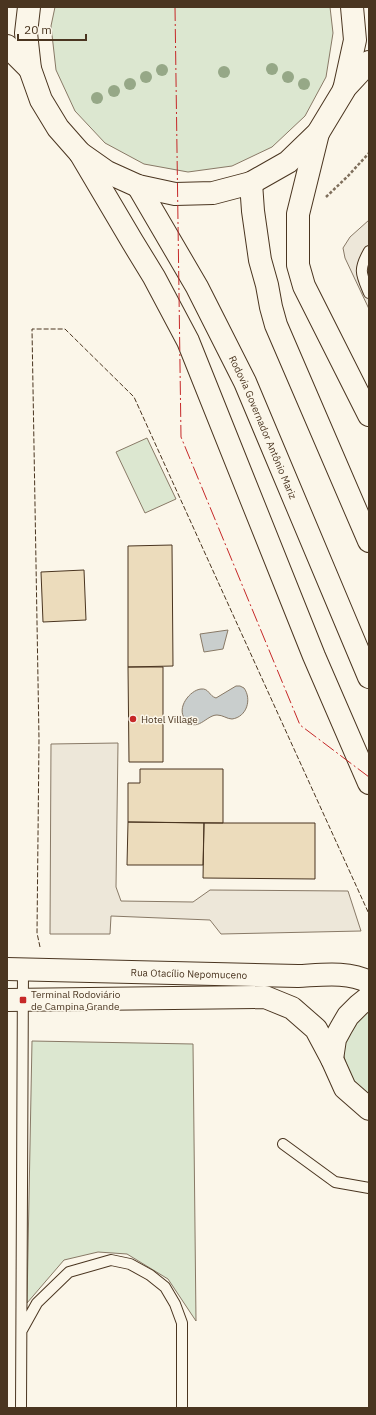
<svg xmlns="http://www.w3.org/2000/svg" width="376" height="1415" viewBox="0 0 376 1415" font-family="'IBM Plex Sans',sans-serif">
<rect width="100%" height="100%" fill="#fbf6e9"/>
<path fill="#dce7d0" stroke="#887966" d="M55,7H330L333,33L326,77L305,116L272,147L232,166L188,172L144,164L105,143L75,111L56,70L51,26Z
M147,438L176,499L145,513L116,452Z
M369,1006V1097L349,1077L343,1052L349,1028Z
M32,1041L193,1044L196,1321L168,1279L127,1254L98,1252L64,1260L27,1303Z"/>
<path fill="#ede7d9" stroke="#887966" d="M369,220V309L345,258L343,248L350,237Z
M118,743L116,887L121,901L193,902L210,890L348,891L361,931L221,934L210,920L111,916L110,934H50L51,744Z"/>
<path fill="#c9cecd" stroke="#887966" d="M228,630L223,649L204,652L200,634Z
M236,686H240L244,688C252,699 247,717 232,719C227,719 223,715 217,715C206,715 197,734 185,719C176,708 190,690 201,689C209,688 209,696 216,698Z"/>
<path fill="#ecdcbc" stroke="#4a3520" d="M172,545L173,666L128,667V546Z
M84,570L86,620L43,622L41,572Z
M128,667H163V762H129Z
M140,769H223V823L128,822V783H140Z
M128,822L204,823L203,865H127Z
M204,823H315V879L203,878Z"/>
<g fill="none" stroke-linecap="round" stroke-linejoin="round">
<g stroke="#4a3520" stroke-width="12">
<path id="service" d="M369,251C358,270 361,274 369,293
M283,1144L335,1182L369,1188
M22,1330L37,1303L69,1272L111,1260L130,1264L150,1275L165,1287L175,1304L182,1323V1408
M21,1408L23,969"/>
</g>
<g stroke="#4a3520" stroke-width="24">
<g id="tertiary">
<path d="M318,133L298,214V265L304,286L369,415"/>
<path d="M80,153L132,241L154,277L188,341L314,656L369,783"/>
<path id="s1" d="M7,969L298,976C321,975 348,971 369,982"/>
<path d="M369,997L359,1005L348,1016L341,1028L335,1039L332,1059L345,1088L369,1109"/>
<path d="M7,1000L265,997L292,1008L316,1029L332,1059"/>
</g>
</g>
<g stroke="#4a3520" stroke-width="24">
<path id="primary" d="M7,46L30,69"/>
</g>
<g stroke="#4a3520" stroke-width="24">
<g id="trunk">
<path d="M29,7L26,33L30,69L41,100L58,128L80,153L107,172L138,186L175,194L213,193L251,183L288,162L318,133L344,90L355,40L352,7"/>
<path d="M344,89L369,62"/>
<path d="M251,183L253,211L260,260L267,285L271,307L276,325L369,541"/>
<path id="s2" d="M138,186L197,287L245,382L369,677"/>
</g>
</g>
<path stroke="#7f6f5c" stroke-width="2.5" stroke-dasharray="3 2" stroke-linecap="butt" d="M326,197L348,176L369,153"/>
<use href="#service" stroke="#fbf6e9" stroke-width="10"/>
<use href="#tertiary" stroke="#fbf6e9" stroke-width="22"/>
<use href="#primary" stroke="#fbf6e9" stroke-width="22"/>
<use href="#trunk" stroke="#fbf6e9" stroke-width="22"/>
<path stroke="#4a3520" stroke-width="1" stroke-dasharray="5 2" stroke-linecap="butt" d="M40,947L37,933L39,739L32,329H65L134,397L369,914"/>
<path stroke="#c62828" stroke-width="1" stroke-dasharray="14 3 2 3" stroke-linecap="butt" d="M175,7L181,437L300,725L369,777"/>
</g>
<g fill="#96a887">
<circle cx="272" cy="69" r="6"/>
<circle cx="162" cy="70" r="6"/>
<circle cx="224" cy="72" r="6"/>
<circle cx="146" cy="77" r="6"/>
<circle cx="288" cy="77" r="6"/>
<circle cx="130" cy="84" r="6"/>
<circle cx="304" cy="84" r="6"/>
<circle cx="114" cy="91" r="6"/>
<circle cx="97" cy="98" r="6"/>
</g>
<g fill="#c62828" stroke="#fbf6e9" stroke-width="1.5">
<circle cx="133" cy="719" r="4"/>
<rect x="19" y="996" width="8" height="8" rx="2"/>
</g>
<g text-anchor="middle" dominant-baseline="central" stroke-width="3" stroke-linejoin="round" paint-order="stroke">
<g font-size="10" fill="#4a3520" stroke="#fbf6e9">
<text stroke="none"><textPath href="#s2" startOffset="272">Rodovia Governador Antônio Mariz</textPath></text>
<text stroke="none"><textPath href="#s1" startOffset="182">Rua Otacílio Nepomuceno</textPath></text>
</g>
<g font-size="10" fill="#4a3520" stroke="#fbf6e9" text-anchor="start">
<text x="141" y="719">Hotel Village</text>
<text x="31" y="994">Terminal Rodoviário<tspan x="31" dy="12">de Campina Grande</tspan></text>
</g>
</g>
<rect width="376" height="1415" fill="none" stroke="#4a3520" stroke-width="16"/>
<path d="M18 34v6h68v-6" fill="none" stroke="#4a3520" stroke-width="2"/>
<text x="24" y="34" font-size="12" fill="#4a3520" stroke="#fbf6e9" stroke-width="3" paint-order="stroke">20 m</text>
</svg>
